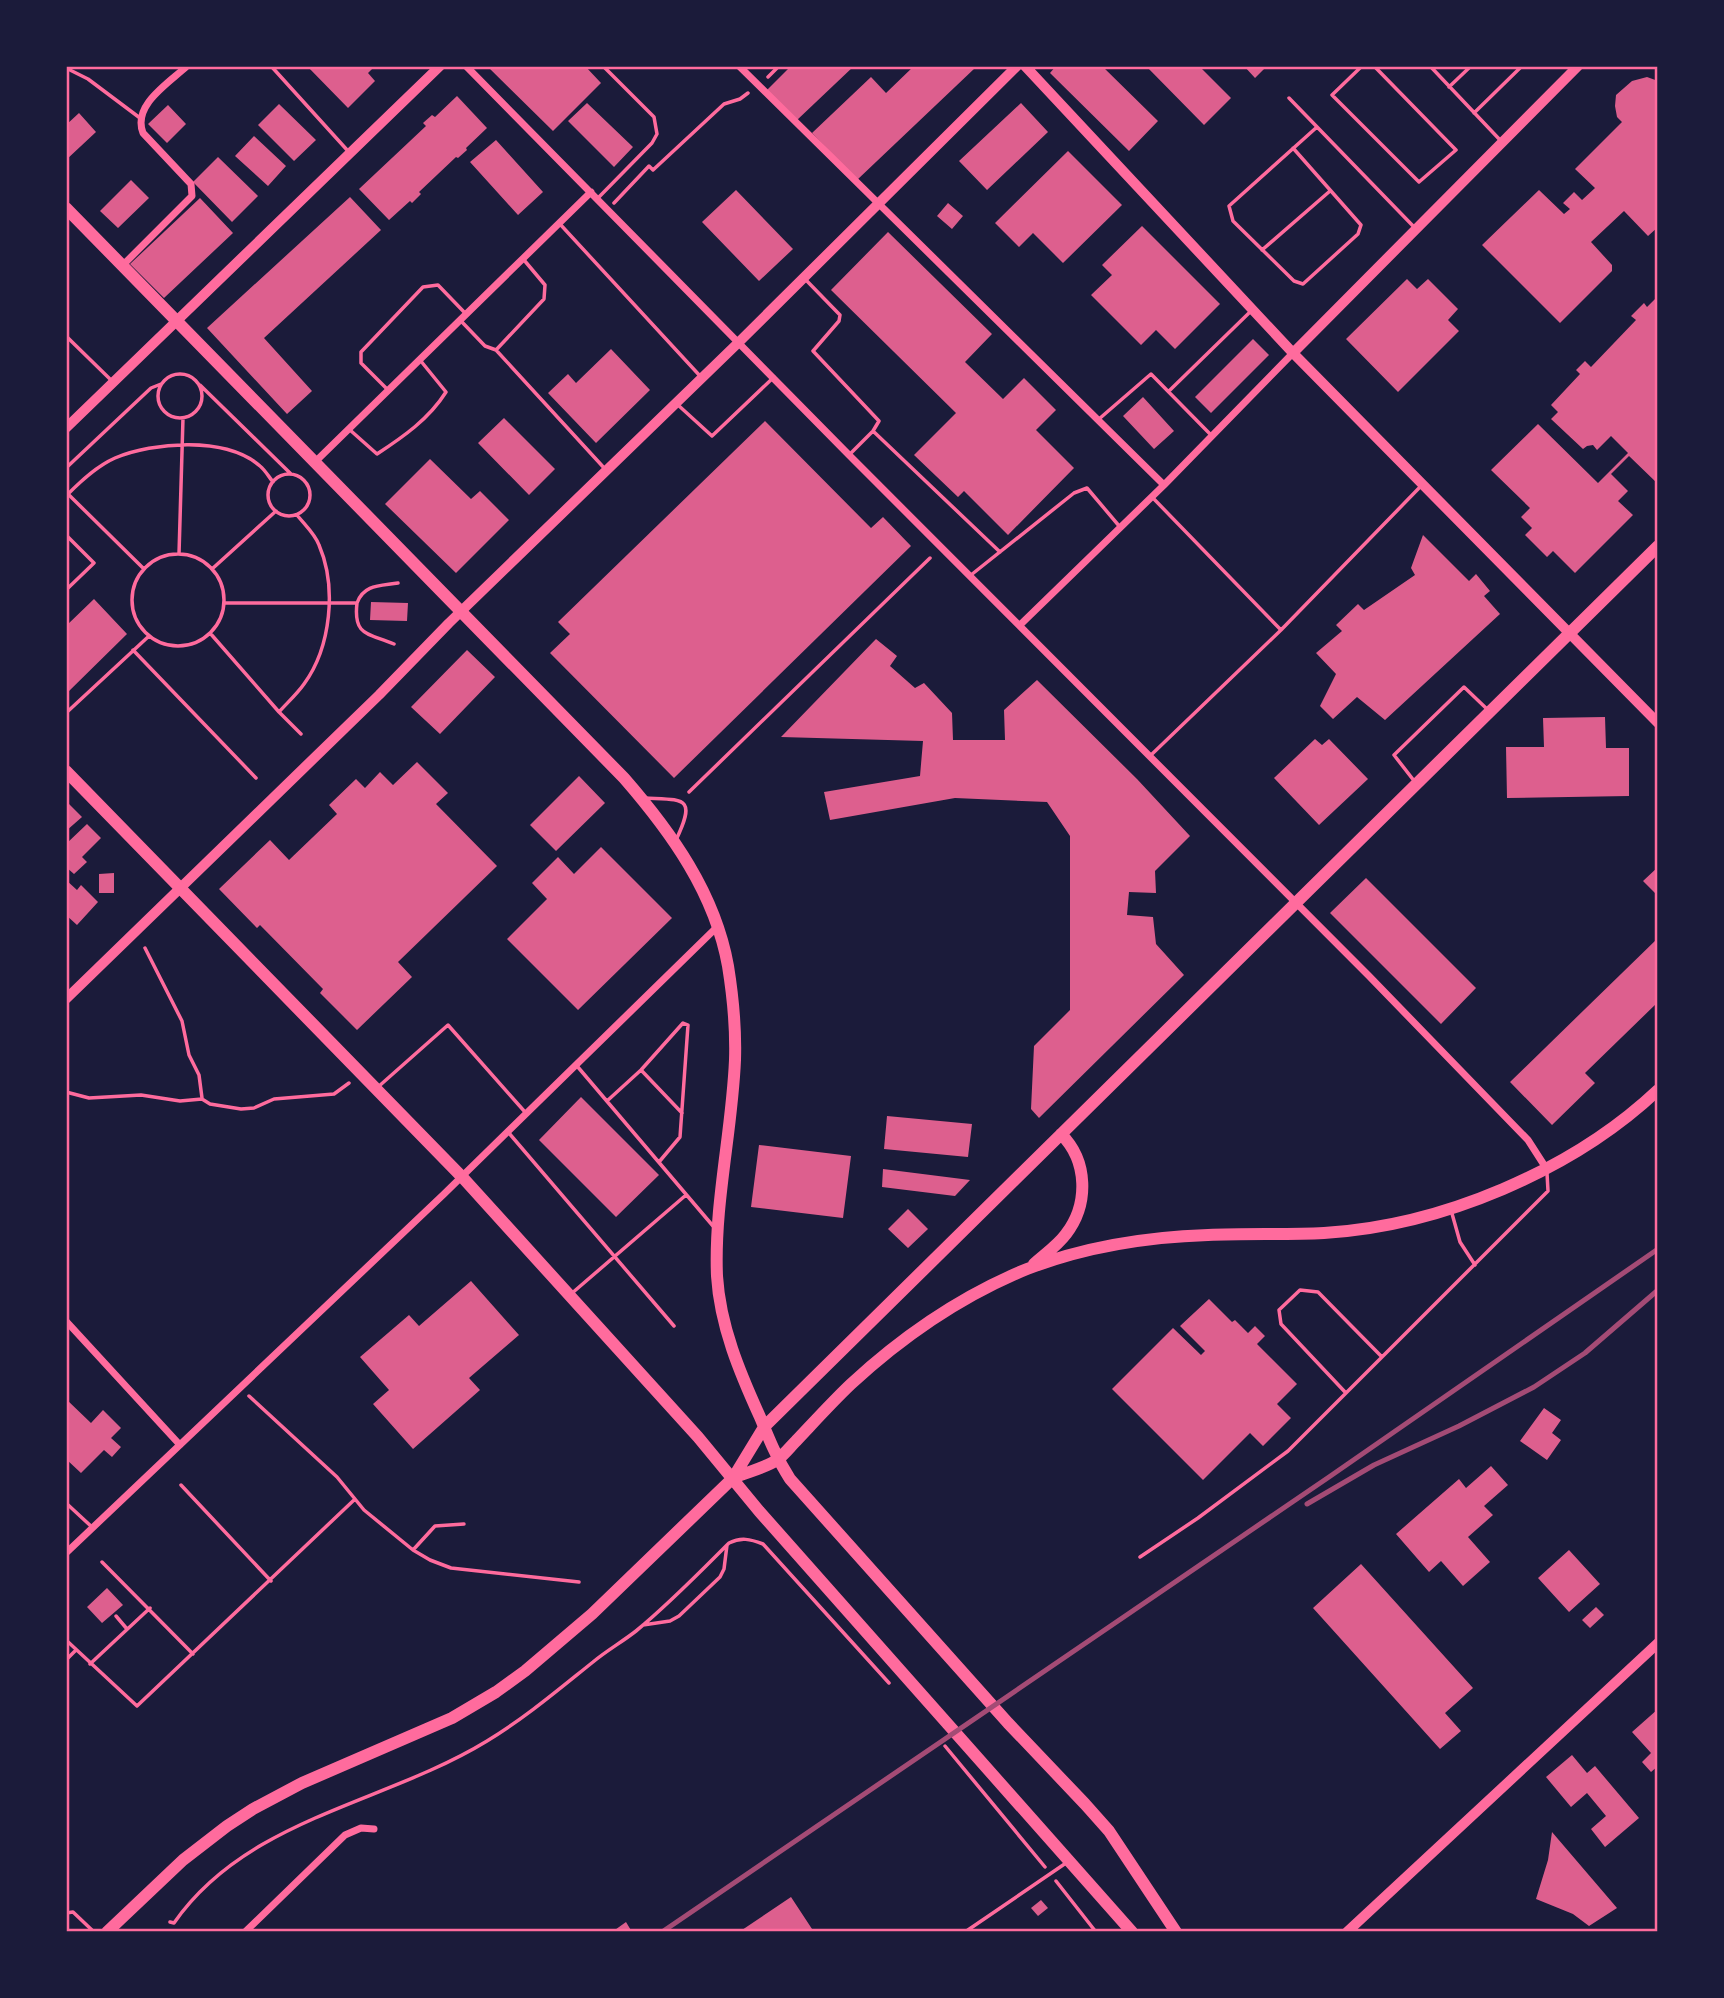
<svg xmlns="http://www.w3.org/2000/svg" width="1724" height="1998" viewBox="0 0 1724 1998" font-family="Quicksand,sans-serif">
<rect width="100%" height="100%" fill="#1b1b3a"/>
<path fill="#dd5f8e" d="M307,66H375L368,73L375,81L348,108Z
M487,66H585L601,83L553,131Z
M791,66H854L796,121L767,90Z
M914,66L975,68L857,180L812,133L871,77L886,93Z
M1056,66H1102L1158,121L1129,151L1050,73Z
M1146,66H1199L1231,98L1204,125Z
M1244,66H1267L1255,78Z
M1647,77L1658,81V227L1648,236L1624,211L1591,242L1612,265V271L1560,323L1482,245L1539,190L1564,214L1570,209L1563,203L1574,192L1582,200L1595,188L1575,169L1622,122L1617,117L1615,106L1616,95L1632,81Z
M457,96L487,128L466,148L467,150L458,158L456,157L419,192L421,194L412,203L410,201L389,220L359,189L426,126L423,123L432,115L435,117Z
M587,103L633,147L614,167L568,121Z
M1021,103L1048,132L987,190L959,161Z
M279,104L316,140L294,161L258,125Z
M168,105L186,124L167,143L148,124Z
M79,113L96,132L66,160V125Z
M254,136L286,166L268,186L235,156Z
M496,140L543,192L518,215L470,162Z
M1068,151L1122,205L1063,263L1033,233L1019,247L995,223Z
M218,157L258,196L232,222L193,182Z
M131,180L149,198L118,228L100,211Z
M736,190L793,249L759,281L702,222Z
M350,197L381,230L264,338L312,391L287,414L207,328Z
M200,198L233,233L164,298L130,264Z
M948,203L963,216L952,229L937,216Z
M1142,226L1220,304L1175,349L1156,330L1141,345L1091,295L1112,275L1102,265Z
M888,232L992,334L965,362L1003,399L1024,378L1056,410L1036,430L1074,468L1008,535L964,491L958,497L914,455L956,413L831,290Z
M1407,279L1417,289L1428,279L1458,309L1448,320L1459,331L1398,392L1346,339Z
M1658,296V484L1629,456L1611,474L1628,491L1618,501L1633,515L1575,573L1553,551L1547,557L1525,535L1532,528L1521,517L1530,508L1491,470L1538,424L1598,483L1628,453L1611,436L1597,450L1593,445L1587,446L1583,449L1551,419L1558,412L1551,405L1580,374L1576,370L1585,361L1591,367L1636,320L1631,316L1644,303L1647,307Z
M1253,339L1269,355L1211,413L1195,397Z
M611,349L650,390L596,443L548,393L568,374L576,383Z
M1143,397L1174,431L1154,449L1123,416Z
M504,418L555,469L529,495L478,443Z
M765,421L871,528L883,517L911,546L674,778L550,653L570,634L558,622Z
M430,459L471,499L480,491L509,520L456,573L385,504Z
M1423,535L1469,581L1476,574L1490,591L1484,596L1500,614L1385,720L1357,697L1333,719L1320,706L1336,674L1316,653L1342,631L1336,625L1358,604L1364,610L1415,575L1411,568Z
M94,599L127,634L66,694V626Z
M371,602L408,603L407,621L370,620Z
M876,639L897,656L890,666L915,688L924,683L952,713L953,740H1005L1004,710L1037,680L1137,779L1190,836L1155,871L1156,893L1129,892L1127,915L1153,917L1156,944L1184,975L1039,1118L1031,1109L1034,1046L1070,1010V836L1047,802L955,798L830,820L824,792L920,776L923,741L781,737Z
M467,650L495,677L440,734L411,707Z
M1605,717L1606,748H1629V796L1507,798L1506,747H1544L1543,718Z
M1315,739L1322,745L1329,739L1368,779L1319,825L1274,778Z
M417,762L448,793L436,804L497,866L398,962L412,977L357,1030L320,993L323,989L260,925L257,928L219,889L270,840L289,860L337,814L329,805L356,779L365,788L380,772L393,785Z
M579,776L605,803L556,851L530,825Z
M66,801L82,817L66,831Z
M87,824L101,838L82,857L87,862L74,874L66,867V844Z
M601,847L672,918L578,1010L507,939L547,899L532,883L558,857L574,874Z
M1658,867V896L1643,881Z
M114,873V893H99V874Z
M1366,878L1476,988L1441,1024L1330,913Z
M66,880L77,890L81,885L98,902L77,925L66,915Z
M1658,938V1002L1585,1073L1595,1083L1552,1125L1510,1082Z
M581,1097L659,1175L616,1217L539,1140Z
M887,1116L972,1124L968,1157L884,1149Z
M759,1145L851,1156L843,1218L751,1207Z
M883,1169L970,1180L955,1196L882,1187Z
M908,1209L928,1229L908,1248L888,1229Z
M471,1281L519,1335L469,1378L480,1390L413,1449L373,1404L389,1390L360,1357L409,1315L419,1326Z
M1209,1299L1232,1322L1235,1320L1248,1333L1255,1326L1265,1336L1257,1344L1297,1384L1277,1404L1291,1418L1263,1446L1250,1433L1203,1480L1112,1389L1173,1328L1201,1355L1205,1351L1180,1326Z
M66,1399L91,1423L103,1410L121,1428L111,1438L121,1447L112,1457L104,1450L81,1473L66,1459Z
M1544,1408L1561,1420L1552,1433L1561,1440L1547,1460L1520,1441Z
M1491,1466L1508,1485L1484,1506L1493,1515L1468,1537L1490,1562L1463,1586L1441,1561L1429,1572L1396,1534L1459,1479L1466,1488Z
M1569,1550L1600,1584L1569,1612L1538,1578Z
M1361,1564L1473,1688L1445,1713L1461,1731L1440,1749L1313,1608Z
M107,1588L123,1605L102,1623L87,1607Z
M1596,1607L1604,1615L1590,1628L1582,1620Z
M1658,1709V1766L1651,1772L1642,1762L1651,1753L1632,1732Z
M1572,1755L1587,1773L1595,1766L1639,1818L1605,1847L1591,1829L1606,1816L1587,1793L1571,1807L1546,1777Z
M1552,1832L1617,1908L1589,1926L1573,1914L1536,1899L1548,1860Z
M791,1897L814,1932H739Z
M1041,1900L1048,1908L1038,1916L1031,1908Z
M626,1922L632,1932H612Z"/>
<g fill="none" stroke-linecap="round" stroke-linejoin="round">
<path stroke="#ff6b9d" stroke-width="3.5" d="M768,77L779,66
M614,203L649,166L653,170L724,104L740,99L748,93
M158 396a22 22 0 1 1 44 0a22 22 0 1 1-44 0Z
M200,385L291,474
M66,468L151,388L161,384
M268 495a21 21 0 1 1 42 0a21 21 0 1 1-42 0Z
M68,494C82,480 97,466 115,458C153,442 226,436 260,466C265,470 269,477 273,482
M68,494L144,569
M179,554L183,418
M132 600a46 46 0 1 1 92 0a46 46 0 1 1-92 0Z
M212,569L276,511
M224,603H357C353,637 369,633 394,644
M357,603C364,584 381,586 398,583
M210,633L279,712L301,734
M133,650L256,778
M279,712C287,703 297,694 304,684C331,647 337,587 319,545C315,534 304,524 297,515
M66,713L149,636
M689,792L930,558
M145,948L182,1021L189,1055L199,1075L202,1098
M66,1092L89,1098L141,1095L180,1101L202,1099L210,1104L241,1109L254,1108L274,1099L334,1094L349,1083
M249,1396L337,1477L364,1510L413,1550L430,1560L451,1568L579,1582
M181,1485L271,1581
M413,1550L435,1526L464,1524
M102,1562L193,1654
M116,1616L127,1629
M643,1625L670,1621L679,1616L720,1577L724,1569L727,1545
M66,1640L137,1706L354,1500
M66,1660L76,1650
M90,1664L150,1608
M945,1746L1045,1867
M1056,1881L1096,1932
M170,1922L174,1923C247,1818 384,1804 487,1741C525,1718 558,1690 593,1662C606,1651 622,1642 636,1631C669,1604 699,1573 729,1543C741,1537 750,1539 763,1544L889,1683"/>
<path stroke="#ff6b9d" stroke-width="3.5" d="M271,66L348,151
M1362,66L1332,95L1419,182L1456,150L1374,66
M1430,66L1501,141
M66,68L88,79L140,118
M1449,87L1471,66
M1289,98L1415,228
M1474,113L1522,66
M1293,148L1361,225L1358,234L1303,284L1294,281L1233,221L1229,206L1317,127
M598,198L652,143L657,134L654,117L603,66
M559,223L701,377
M1262,250L1330,191
M804,278L840,315L839,321L813,351L879,421L873,431L850,454
M461,321L485,346L496,350L544,299L545,285L524,260
M66,336L112,381
M496,350L606,470
M388,390L361,363V352L423,287L438,285L465,313
M1169,391L1251,311
M678,405L712,436L774,377
M1099,419L1151,374L1212,436
M350,430L377,454C403,437 429,419 446,392L420,360
M873,431L1000,552
M1152,497L1281,630L1421,486
M66,535L94,563L66,590
M971,575L1074,493L1087,488L1120,527
M1150,756L1281,630
M1415,782L1394,755L1464,687L1488,710
M645,798C684,800 697,796 676,840
M577,1066L713,1226
M641,1070L682,1113
M378,1087L448,1025L525,1112
M607,1101L641,1070L683,1023L688,1025L680,1137L659,1162
M508,1132L674,1326
M1451,1210L1460,1242L1475,1265
M571,1294L686,1195
M1345,1392L1281,1324L1279,1310L1300,1290L1318,1292L1382,1357
M66,1503L93,1528
M1140,1557L1198,1518L1288,1451L1548,1191L1547,1173
M66,1913L73,1912L94,1932
M965,1932L1066,1863"/>
<path stroke="#ff6b9d" stroke-width="7" d="M466,66L849,455L1369,976L1528,1140L1546,1168
M739,66L1164,485
M123,265L192,196L191,184L143,133C132,105 169,83 187,66
M314,463L591,192
M1020,625L1164,485L1293,353
M66,1321L180,1445
M66,1553L444,1194L717,927
M245,1932L345,1835L361,1828L374,1829"/>
<path stroke="#ff6b9d" stroke-width="10" d="M1025,66L1293,353L1658,723
M1293,353L1578,66
M66,428L440,66
M66,999L379,695L449,623L739,342L1017,66
M1347,1932L1658,1643"/>
<path stroke="#ff6b9d" stroke-width="12" d="M66,208L624,778C671,832 715,893 728,966C733,997 736,1029 735,1060C732,1132 714,1204 717,1276C720,1326 740,1373 760,1417C769,1439 777,1459 790,1479L1008,1723L1085,1804L1109,1831L1176,1932
M66,771L464,1179L698,1437L759,1511L1132,1932
M1034,1264C1044,1255 1058,1245 1066,1234C1089,1204 1088,1161 1061,1134
M733,1478C747,1472 765,1468 777,1460C784,1455 790,1447 796,1441C814,1422 832,1402 851,1384C903,1336 961,1296 1027,1269C1084,1247 1146,1237 1208,1235C1246,1233 1285,1235 1324,1233C1441,1226 1572,1171 1658,1090
M107,1932L183,1860L227,1826L253,1809L302,1783L452,1718L496,1692L525,1671L592,1614L733,1478L764,1427L1658,546"/>
<path stroke="#a44b75" stroke-width="5" d="M1307,1504L1374,1465L1459,1426L1534,1387L1585,1353L1658,1290
M662,1932L1329,1477L1658,1249"/>
</g>
<rect width="1724" height="1998" fill="none" stroke="#1b1b3a" stroke-width="136"/>
<rect x="68" y="68" width="1588" height="1862" fill="none" stroke="#ff6b9d" stroke-width="2.5"/>
</svg>
